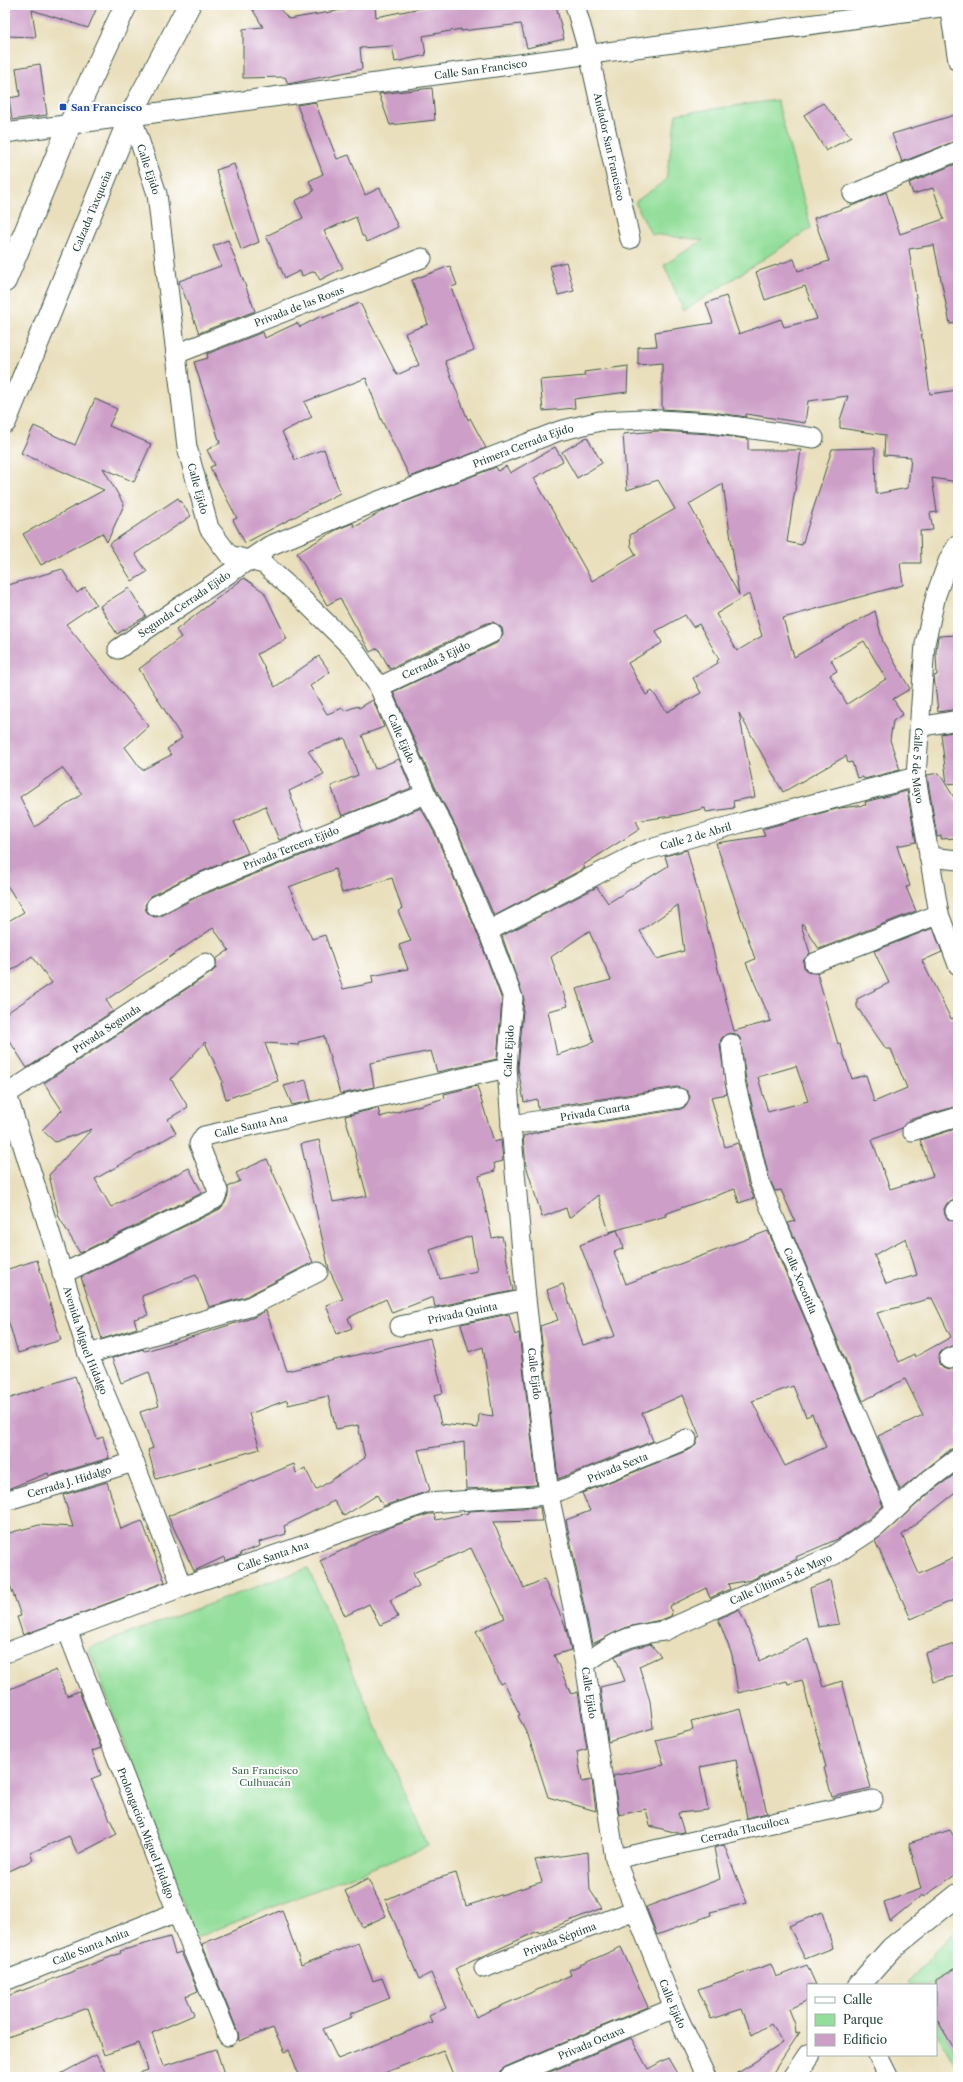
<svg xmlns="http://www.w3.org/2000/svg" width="963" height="2082" viewBox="0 0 963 2082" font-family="'Libre Caslon Text',serif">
<rect width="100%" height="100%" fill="#fff"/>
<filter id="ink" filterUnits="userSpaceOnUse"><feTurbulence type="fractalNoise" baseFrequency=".025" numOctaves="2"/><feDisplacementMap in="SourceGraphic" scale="8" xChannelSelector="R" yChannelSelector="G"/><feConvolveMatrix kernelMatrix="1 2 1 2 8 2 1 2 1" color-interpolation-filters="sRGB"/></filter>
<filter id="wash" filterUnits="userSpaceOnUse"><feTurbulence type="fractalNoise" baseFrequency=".012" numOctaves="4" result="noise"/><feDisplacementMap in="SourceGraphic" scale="16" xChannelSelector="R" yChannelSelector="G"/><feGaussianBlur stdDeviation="0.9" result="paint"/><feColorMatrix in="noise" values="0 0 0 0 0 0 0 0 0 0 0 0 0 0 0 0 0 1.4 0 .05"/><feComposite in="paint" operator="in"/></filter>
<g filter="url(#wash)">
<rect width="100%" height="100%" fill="#e9dfbc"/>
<path fill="#93de9a" stroke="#598e67" d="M777,100L811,228L684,311L664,265L703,240L651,234L635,202L666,180L676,114Z
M308,1568L428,1846L195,1938L89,1648Z
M957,1930L958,1932V2069L936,2031V1985H910L908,1982L935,1952Z"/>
<g id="blocks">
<path fill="#cd9fc8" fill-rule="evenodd" d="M5,5H98L88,28L32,10L36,37L5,36Z
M250,5H276L289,19L348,9V5H375L376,17L436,5H556L564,39L527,48L521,24L461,31V29L423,36L426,55L395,62L392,46L360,48L362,69L288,84L285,77L243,78V29L263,27Z
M40,64L47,115L12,120L9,98L20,96L16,68Z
M432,88L435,120L390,125L379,94Z
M315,102L337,159L349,155L365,195L380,188L398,227L367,242L364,236H362L356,217L324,231L343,268L320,280L315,271L302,276L300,271L285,278L266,236L303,218L295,201L314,191L309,181L323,174L297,105Z
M823,103L851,137L826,151L804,115Z
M958,114V140L902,162L892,134Z
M958,163V323L950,324L934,245L909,249L930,394L958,390V482L932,478L937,512L930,513L933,530L920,531L921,563H900L903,585L783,618L794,657L875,611L883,642L910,689L893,699L903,714L893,721L890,740L900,770L864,779L863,777L857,778L852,762L848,763L846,756L783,792L739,713L755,797L733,801L734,808L706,812L705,808L678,815L636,821L640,829L583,865L585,868L494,916L456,827L436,789L393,692L497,643L503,634L502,628L493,622L487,623L390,669L378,648L370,652L340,598L327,605L297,553L336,530L353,523L355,527L384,510L496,467L498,471L506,466L510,473L555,447L563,461L534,478L592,581L636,555L631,546L630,535L675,509L658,480L627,490L623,434L657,431L710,434L748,439V450H801L787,542L802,545L832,449L875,448L876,494L908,488L911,457L884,455L885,435L840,428V420L848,396L808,401L805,423L746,414V417L712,412L662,409V363L638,365V347L657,346L655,332L713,323L706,303L726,296L739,334L781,319L784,327L817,319L805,286L765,300L756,272L794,259L798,271L829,261L814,218L857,204L886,192L900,234L944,219L933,188L913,194L909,183ZM723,484L739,595L689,504ZM749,594L762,636L737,651L716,614ZM685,615L693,627L699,624L719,659L717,661L718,663L693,678L701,693L667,712L652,691L646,695L628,663L662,643L656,631ZM864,641L886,679L847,704L830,675L837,671L831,660Z
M234,164L259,242L241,250L216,170Z
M228,240L255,311L199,333L179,281L221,266L213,246Z
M566,262L574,291L558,295L550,266Z
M450,266L457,285L451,287L474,350L445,361L468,420L470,418L486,448L410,477L381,419L366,378L304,402L312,417L282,432L295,460L324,449L340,493L245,543L233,520L237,518L210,467L215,465L207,450L220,443L194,362L208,358L207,354L263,332L265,338L297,323L300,327L321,316L322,318L360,303L397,375L419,365L405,333L428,324L412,280Z
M628,366L627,392L574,399L575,408L543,411L540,380L585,376L584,372Z
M95,399L117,409L109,426L151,444L134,482L103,468L124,505L107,542L102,533L41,565L23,534L104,490L21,453L34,426L75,445Z
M587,437L602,463L577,478L562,452Z
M178,498L191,516L135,554L147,572L132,581L109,544Z
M62,569L77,593L85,587L96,604L66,624L149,726L125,747L142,770L171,755L167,749L182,738L139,669L181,637L176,630L244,578L264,592L287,639L257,654L275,687L319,656L330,672L310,686L327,714L343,708L344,711L358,706L359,708L373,700L384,727L362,735L375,769L399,759L411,788L342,816L331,786L358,775L345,738L308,751L324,774L289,791L304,831L279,840L265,806L234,822L248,853L188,877L151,896L145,905L146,911L150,915L155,917L161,916L197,897L421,808L436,836L478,935L502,1000L497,1059L437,1072L431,1051L370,1063L374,1087L340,1094L324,1036L298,1042L299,1045L265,1043L278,1081L226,1099L221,1083L223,1082L205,1042L171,1079L188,1107L168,1119L176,1133L95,1179L111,1207L189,1168L202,1193L80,1253L59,1217L49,1175L92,1129L55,1142L42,1130L62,1110L44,1083L212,972L216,968V959L229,950L213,928L106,1000L113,1011L27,1068L5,1034V1014L52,983L32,956L14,969L5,972V923L24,912L5,882V586ZM62,768L82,794L35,827L20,797ZM335,869L342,893L392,878L402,909L398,911L411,941L399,945L408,969L372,976L373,983L343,989L325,935L312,939L289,887Z
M129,588L146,616L117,634L100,606Z
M958,635V709L938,712L934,676L937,675L936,652L938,636Z
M958,731V783L947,784L941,734Z
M939,773L958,804V838L941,839V836L937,837L927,776V775Z
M907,791L916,842L897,846L910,886L906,887L916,911L819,949L803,924L801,925L810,953L803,961L804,967L807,972L817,973L838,1044L840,1043L852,1079L866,1075L874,1102L907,1088L891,1049H886L857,1007V999L889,983L874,951L933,928L942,952L922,961L951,1019L953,1018L958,1027V1106L909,1120L902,1128L872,1140L890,1189L933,1176L920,1140L958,1128V1199L947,1203L944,1209L945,1215L948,1219L958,1222V1344L944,1349L940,1353L938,1358L939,1364L943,1368L948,1370L958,1367V1447L951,1449L900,1490L878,1436L923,1415L905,1379L863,1401L788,1223L795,1221L781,1190L775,1191L769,1178L746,1080L740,1038L736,1034L730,1033L725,1035L721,1039L720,1045L727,1094L711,1097L725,1147L738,1143L748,1184L754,1198L739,1203L735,1189L689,1205L665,1214L666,1216L609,1232L598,1195L569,1218L566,1208L542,1217L526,1165L523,1136L542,1131L681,1109L686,1106L690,1097L687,1091L677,1087L538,1109L537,1099L524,1102L518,1068L524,999L502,936L597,887L608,903L668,866L665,856L687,850L734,1031L771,1021L746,963L755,959L716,843L765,836L762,829L840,808L866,805L865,802ZM678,905L684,951L657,959L640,931ZM589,931L611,980L576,989L594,1042L557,1055L548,1011L568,1006L551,957ZM796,1066L808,1101L768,1112L758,1077ZM906,1238L917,1275L886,1284L874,1255ZM932,1298L951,1337L915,1357L914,1354L899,1362L877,1313Z
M306,1080L311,1101L292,1105L284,1086Z
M477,1086L494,1142L501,1140L503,1161L494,1163L495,1171L479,1176L492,1238L502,1236L513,1291L435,1307L433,1297L392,1313L386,1299L348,1318L352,1328L337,1334L326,1305L343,1299L329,1269L301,1144L319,1140L333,1202L367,1196L345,1116L378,1108L380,1117L445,1098L444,1094ZM471,1236L477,1271L440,1279L430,1250Z
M267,1159L313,1262L245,1297L209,1307L196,1275L142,1296L148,1315L134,1319L137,1328L102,1339L81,1277L220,1209L225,1203L228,1195V1187L240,1181L236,1173Z
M617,1230L624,1248L614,1252L626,1284L768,1231L883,1506L868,1519L840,1538L796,1557L797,1559L751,1580L728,1584L730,1589L710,1598L706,1588L670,1606L672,1615L669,1617L661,1620L627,1627L592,1644L566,1520L590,1511L582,1493L691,1449L696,1445L698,1438L700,1437L683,1395L642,1413L653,1441L558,1479L540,1326L558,1320L547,1290L563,1284L583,1345L615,1336L580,1245ZM793,1386L806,1417L812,1414L826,1447L785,1466L752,1401Z
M37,1260L61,1340L18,1353L5,1310V1270Z
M266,1311L287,1371L430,1338L443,1393L434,1395L441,1424L478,1428L479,1414L493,1416L483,1347L469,1352L461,1324L509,1314L515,1335L519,1333L537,1485L466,1489L464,1442L418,1450L430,1490L426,1492L383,1506L377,1495L344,1516L334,1501L284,1526L286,1534L259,1542L260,1546L240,1553L241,1555L225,1561L224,1557L194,1571L168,1516L294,1464L296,1473L305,1468L316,1490L365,1458L358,1425L336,1429L328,1396L288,1405L287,1400L249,1414L260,1449L156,1479L148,1450L153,1448L140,1412L159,1406L149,1372L121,1383L112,1358L143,1349L144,1351L149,1350L252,1318Z
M75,1376L97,1439L103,1437L109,1458L49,1476L48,1473L5,1490V1400Z
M958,1472V1491L902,1535L919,1574L958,1556V1598L911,1619L875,1541L933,1490Z
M107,1482L121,1529L142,1521L165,1582L23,1635L17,1617L21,1616L9,1582L5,1584V1534L39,1525L73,1527L63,1495Z
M540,1507L542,1521L493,1522L524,1588L544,1579L565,1625L571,1650L554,1655L571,1694L578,1692L587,1749L577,1752L582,1782L592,1780L596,1811L548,1797L528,1735L518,1716L520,1715L504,1682L500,1684L476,1631L505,1618L471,1548L413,1573L419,1586L390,1600L398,1617L380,1625L369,1604L345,1616L320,1561L388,1528L429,1514H434L436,1520L468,1513V1511Z
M830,1580L839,1624L818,1627L810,1588Z
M739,1609L756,1648L759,1661L808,1638L823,1687L842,1681L871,1788L832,1797L824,1768L826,1767L802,1680L788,1684L787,1681L738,1693L732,1655L718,1619Z
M958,1643V1675L933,1682L925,1653Z
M650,1644L661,1656L639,1666L650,1701L653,1728L608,1742L600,1687L625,1681L615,1656L634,1648Z
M56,1670L67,1696L79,1691L101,1748L92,1751L101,1775L91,1779L117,1834L78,1854L69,1836L30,1853L33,1860L5,1873V1691Z
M741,1709L767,1813L747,1818L736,1760L700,1767L708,1810L678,1813L684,1832L678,1833L650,1826L646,1809L619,1815L613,1776L664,1765L656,1740L693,1730L691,1721Z
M950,1830L958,1844V1873L923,1897L922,1895L890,1921L884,1902L921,1889L909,1843Z
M724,1845L747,1903L710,1912L711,1915L657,1935L646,1907L720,1879L714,1848Z
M588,1852L590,1890L602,1908L539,1933L538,1931L455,1969L476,2017L571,1975L569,1970L621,1947L648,2007L505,2067L500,2071L498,2077H454L443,2050L374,2077H300L289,2050L285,2052L273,2028L239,2041L238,2032L202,1944L282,1910L301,1965L358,1943L373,1981L382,1978L390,1998L350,2014L352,2017L323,2029L338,2059L432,2022L429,2016L446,2008L431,1973L419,1979L385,1900L429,1881L456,1873L466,1906L542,1882L535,1860Z
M368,1879L386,1916L362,1927L345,1891Z
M822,1912L833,1948L805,1959L789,1926Z
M170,1937L175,1954L181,1952L198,1991L186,1996L194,2015L152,2033L163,2066L216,2049L225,2077H140L139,2073L148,2070L139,2043L104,2055L88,2008L5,2038V1997L74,1971L121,1953L120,1951Z
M771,1964L776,1977L807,1965L816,1985H808V2000L789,2009L795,2024L796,2034L800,2032L770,2077H732L783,2043L771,2024L752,2035L742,2009L711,2019L698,1989Z
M958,1967V2055L936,2018V1980Z
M631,2038L648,2069L668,2058L679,2077H538Z
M96,2055L105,2072L96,2077H55Z"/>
</g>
</g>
<g filter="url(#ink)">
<use href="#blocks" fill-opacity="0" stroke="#3d5548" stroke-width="1"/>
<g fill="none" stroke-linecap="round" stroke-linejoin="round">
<g stroke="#3d5548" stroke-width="21">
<g id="minor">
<path id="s1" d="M575,5L589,54L630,239"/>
<path d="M949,5L958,61"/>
<path id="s2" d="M131,115L157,194L187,447L209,528L229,555L264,564L294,591L355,651L379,687L426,794L446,831L488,931L513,998L507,1068L511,1125L526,1299L549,1495L585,1664L615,1859L674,2008L706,2077"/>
<path id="s3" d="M5,133L956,5"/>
<path d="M853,194L958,151"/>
<path id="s4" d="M176,354L422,258"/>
<path id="s5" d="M958,544L949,559L936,595L925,644L916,777L939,914L958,965"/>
<path id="s6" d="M118,649L269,546L373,503L559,431L600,421L643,419L711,423L814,438"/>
<path id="s7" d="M379,687L492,633"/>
<path d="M919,727L958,720"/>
<path d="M929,857L958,860"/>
<path id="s8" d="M156,906L192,887L426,794"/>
<path id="s9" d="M488,931L640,852L744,822L916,777"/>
<path d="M814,963L939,914"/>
<path id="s10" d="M731,1044L735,1082L759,1181L896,1509"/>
<path id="s11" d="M5,1088L88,1354L134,1462L182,1587"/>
<path id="s12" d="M7,1094L206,963"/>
<path id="s13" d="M511,1125L679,1098"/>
<path d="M912,1131L958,1117"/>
<path d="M955,1211L958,1210"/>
<path id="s14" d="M62,1274L215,1199L218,1191L199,1144L204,1136L507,1068"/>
<path id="s15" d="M400,1326L526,1299"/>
<path d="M88,1354L249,1307L318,1272"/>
<path d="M949,1359L958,1355"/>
<path id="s16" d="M5,1501L134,1462"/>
<path id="s17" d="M67,1630L177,1912L228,2036"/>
<path id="s18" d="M5,1653L182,1587L427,1503L549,1495L687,1439"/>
<path id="s19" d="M585,1664C614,1642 627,1635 664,1631L834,1555L875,1528L926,1482L958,1458"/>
<path id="s20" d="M615,1859L873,1800"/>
<path id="s21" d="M484,1968L635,1910"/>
<path id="s22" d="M5,1981L177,1912"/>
<path d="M878,2055L889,2077"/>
<path id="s23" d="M509,2077L674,2008"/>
</g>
</g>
<g stroke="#3d5548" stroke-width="24">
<path id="tertiary" d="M859,1985L892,1948L958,1895
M794,2077L809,2055"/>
</g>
<g stroke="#3d5548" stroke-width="24">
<g id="secondary">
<path d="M5,281L70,124L126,5"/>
<path id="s24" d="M5,422L131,115L189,5"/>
</g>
</g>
<use href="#minor" stroke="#fff" stroke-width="19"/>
<use href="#tertiary" stroke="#fff" stroke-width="22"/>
<use href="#secondary" stroke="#fff" stroke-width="22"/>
</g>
</g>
<rect fill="#1a4fb4" stroke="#fff" stroke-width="1.5" x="59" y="103" width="8" height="8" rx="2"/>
<g text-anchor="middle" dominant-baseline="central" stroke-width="4" stroke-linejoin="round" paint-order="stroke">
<g font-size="10" fill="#1f3d34" stroke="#fff">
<text stroke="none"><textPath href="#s3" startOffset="480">Calle San Francisco</textPath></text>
<text stroke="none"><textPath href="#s1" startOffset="146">Andador San Francisco</textPath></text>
<text stroke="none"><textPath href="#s2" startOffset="57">Calle Ejido</textPath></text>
<text stroke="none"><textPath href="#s24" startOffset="228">Calzada Taxqueña</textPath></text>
<text stroke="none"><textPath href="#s4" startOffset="132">Privada de las Rosas</textPath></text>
<text stroke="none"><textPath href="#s6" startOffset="456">Primera Cerrada Ejido</textPath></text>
<text stroke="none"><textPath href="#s2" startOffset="381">Calle Ejido</textPath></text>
<text stroke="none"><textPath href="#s6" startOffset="80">Segunda Cerrada Ejido</textPath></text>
<text stroke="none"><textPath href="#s7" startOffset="63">Cerrada 3 Ejido</textPath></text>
<text stroke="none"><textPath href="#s2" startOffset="717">Calle Ejido</textPath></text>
<text stroke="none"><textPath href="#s5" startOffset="228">Calle 5 de Mayo</textPath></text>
<text stroke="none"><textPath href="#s9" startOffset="229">Calle 2 de Abril</textPath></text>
<text stroke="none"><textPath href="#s8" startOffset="147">Privada Tercera Ejido</textPath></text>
<text stroke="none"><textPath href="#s12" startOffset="119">Privada Segunda</textPath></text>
<text transform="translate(509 1051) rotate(-87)">Calle Ejido</text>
<text stroke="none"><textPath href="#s13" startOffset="85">Privada Cuarta</textPath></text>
<text stroke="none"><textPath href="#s14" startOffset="287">Calle Santa Ana</textPath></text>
<text stroke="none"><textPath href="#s10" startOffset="248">Calle Xocotitla</textPath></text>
<text stroke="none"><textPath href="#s15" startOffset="64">Privada Quinta</textPath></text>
<text stroke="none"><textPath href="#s11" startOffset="265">Avenida Miguel Hidalgo</textPath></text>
<text stroke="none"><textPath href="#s2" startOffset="1377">Calle Ejido</textPath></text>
<text stroke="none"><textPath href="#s18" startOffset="644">Privada Sexta</textPath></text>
<text stroke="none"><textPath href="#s16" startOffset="67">Cerrada J. Hidalgo</textPath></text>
<text stroke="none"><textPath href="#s18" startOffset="285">Calle Santa Ana</textPath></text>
<text stroke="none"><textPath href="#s19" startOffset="215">Calle Última 5 de Mayo</textPath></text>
<text stroke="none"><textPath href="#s2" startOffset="1701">Calle Ejido</textPath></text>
<text stroke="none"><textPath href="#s20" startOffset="133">Cerrada Tlacuiloca</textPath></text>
<text stroke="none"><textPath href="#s17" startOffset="218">Prolongación Miguel Hidalgo</textPath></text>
<text stroke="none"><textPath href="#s21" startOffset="81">Privada Séptima</textPath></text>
<text stroke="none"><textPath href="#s22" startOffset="92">Calle Santa Anita</textPath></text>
<text stroke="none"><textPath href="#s2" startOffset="2025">Calle Ejido</textPath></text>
<text stroke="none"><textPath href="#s23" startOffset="89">Privada Octava</textPath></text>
</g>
<g font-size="10" font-weight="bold" fill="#164399" stroke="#fff" text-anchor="start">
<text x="71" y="107">San Francisco</text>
</g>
<g font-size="10" fill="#3c654e" stroke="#fff">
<text x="265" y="1770">San Francisco<tspan x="265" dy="12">Culhuacán</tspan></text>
</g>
</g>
<rect width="963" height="2082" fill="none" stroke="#fff" stroke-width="20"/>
<rect x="807" y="1984" width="130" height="72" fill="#ffffff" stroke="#a5b1ae"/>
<rect x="815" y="1997" width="20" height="6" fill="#ffffff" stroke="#a5b1ae"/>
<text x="843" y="2004" font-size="12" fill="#1f3d34">Calle</text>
<rect x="815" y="2014" width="20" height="12" fill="#93de9a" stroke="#a5b1ae"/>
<text x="843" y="2024" font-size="12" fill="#1f3d34">Parque</text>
<rect x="815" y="2034" width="20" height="12" fill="#cd9fc8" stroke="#a5b1ae"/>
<text x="843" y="2044" font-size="12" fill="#1f3d34">Edificio</text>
</svg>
